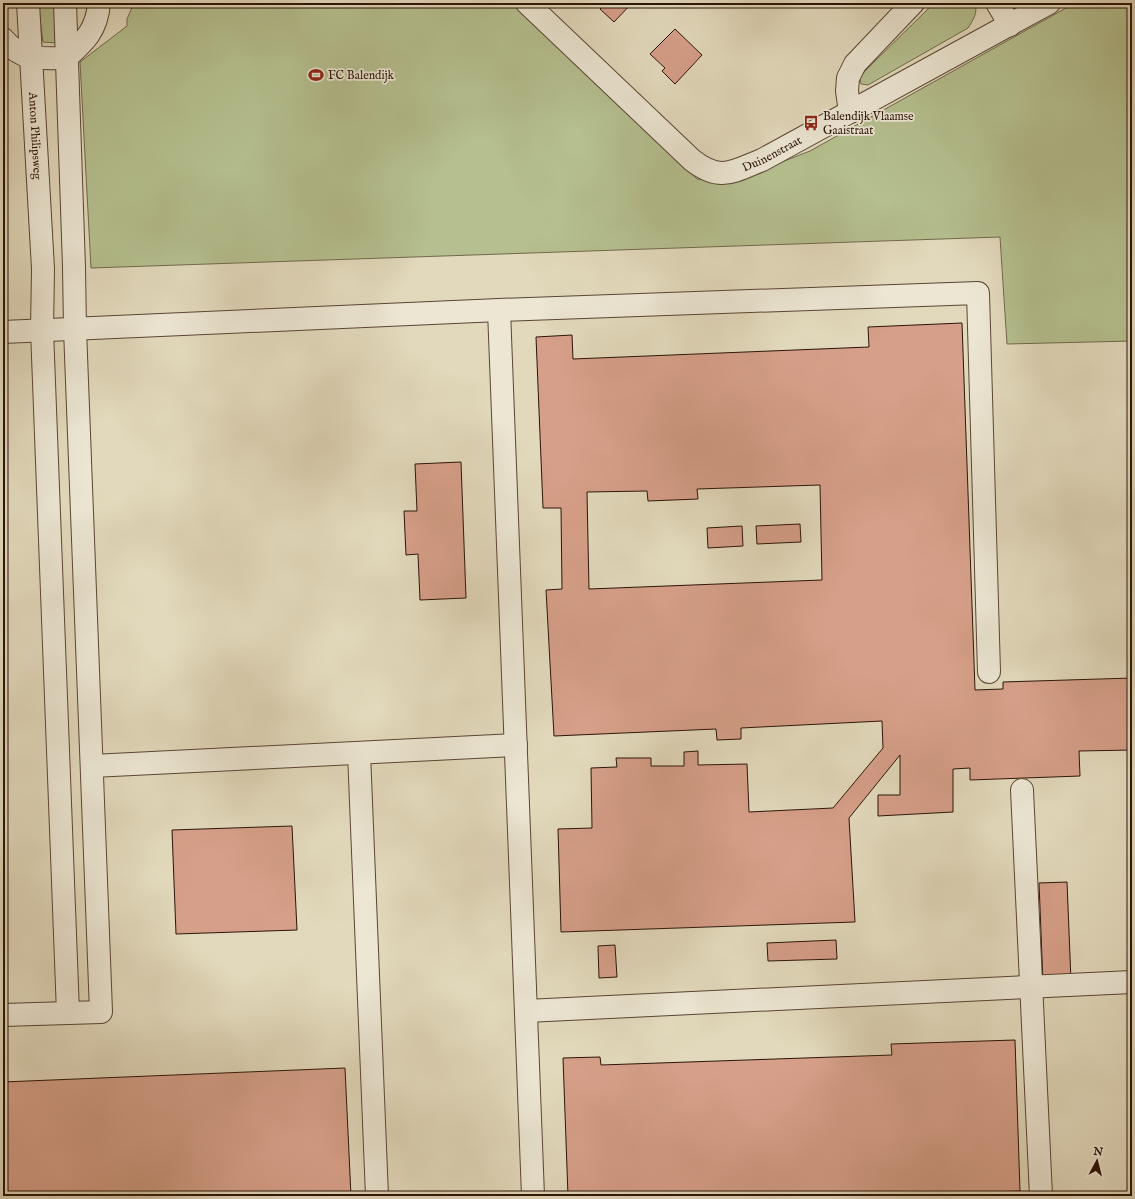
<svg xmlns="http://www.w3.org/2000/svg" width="1135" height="1199" viewBox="0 0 1135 1199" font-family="'IM FELL English',serif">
<rect width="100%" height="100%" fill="#e2d9bc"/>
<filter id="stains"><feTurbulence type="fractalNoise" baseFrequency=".005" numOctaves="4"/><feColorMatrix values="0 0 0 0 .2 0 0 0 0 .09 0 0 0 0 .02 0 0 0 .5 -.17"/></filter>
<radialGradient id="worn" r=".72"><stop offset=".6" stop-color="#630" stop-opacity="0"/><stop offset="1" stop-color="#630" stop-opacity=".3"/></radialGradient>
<path fill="#b5bf8f" stroke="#706a4b" d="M38,3H54L56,43L43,42Z
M134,3H512L697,179L728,183L810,151L1075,3H1132V341L1007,344L1000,237L91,268L80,62L127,26V19Z
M934,3H975C978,13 973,20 968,28L868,85L861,84L860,78L865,71Z"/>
<path fill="#d69f89" stroke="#2b1407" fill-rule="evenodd" d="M602,3H632L614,22L600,9L604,5Z
M675,29L702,55L675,84L662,71L665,68L650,54Z
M962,323L975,690L1003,689V682L1132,678V750L1079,751L1080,776L970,780V768L953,769V812L878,816V795H900V755L849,818L855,922L561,932L558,829L592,828L591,768L617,767L616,758H651V766H684V752L698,751V765L747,764L749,812L833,808L883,748L882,721L741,728V739L717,740L716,729L554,736L546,590L562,589L561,508H543L536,337L572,335L573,359L869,347L868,327ZM820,485L822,580L589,589L587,492L647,491L648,501L698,499L697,489Z
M461,462L466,598L420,600L418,554L406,555L404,511H417L415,464Z
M800,524L801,542L757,544L756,526Z
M742,526L743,546L708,548L707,528Z
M292,826L297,930L176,934L172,830Z
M1067,882L1071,981L1043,982L1039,883Z
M836,940L837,959L768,961L767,943Z
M615,945L617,977L599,978L598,946Z
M1015,1040L1020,1191L901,1196H568L563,1058L600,1057L601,1065L892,1055L891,1044Z
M345,1068L351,1196H3V1082Z"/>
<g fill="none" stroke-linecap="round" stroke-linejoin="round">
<g stroke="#594534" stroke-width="24">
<g id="minor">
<path id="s1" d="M28,3L43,269L42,330L68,1013"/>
<path id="s2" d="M527,3L692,160C720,182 732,172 762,160L1049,3"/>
<path d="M997,3L1010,25"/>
<path d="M3,39C24,62 38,58 66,58C85,41 97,30 99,3"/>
<path d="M850,112L847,91L848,78L855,64L913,3"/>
<path d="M499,310L533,1196"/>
<path d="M3,332L499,310L978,293L989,672"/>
<path d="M359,753L377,1196"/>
<path d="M92,766L516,745"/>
<path d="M1022,790L1041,1196"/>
<path d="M526,1011L1132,982"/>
<path d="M3,1015L101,1012L75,329L74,267L65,3"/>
</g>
</g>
<use href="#minor" stroke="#ece6d3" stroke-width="22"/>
</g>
<defs>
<g id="stadium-bare" transform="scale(1.2)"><path d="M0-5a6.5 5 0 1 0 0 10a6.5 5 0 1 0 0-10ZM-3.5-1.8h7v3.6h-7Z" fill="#8f2418" stroke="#ece6d3" stroke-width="2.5" paint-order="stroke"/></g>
<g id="bus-bare" transform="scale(1.2)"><path d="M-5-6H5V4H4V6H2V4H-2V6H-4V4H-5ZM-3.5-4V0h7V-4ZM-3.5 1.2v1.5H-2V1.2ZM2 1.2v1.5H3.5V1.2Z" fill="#8f2418" stroke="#ece6d3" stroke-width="2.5" paint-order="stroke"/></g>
</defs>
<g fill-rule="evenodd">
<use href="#stadium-bare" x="316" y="75"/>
<use href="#bus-bare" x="811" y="123"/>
</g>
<g text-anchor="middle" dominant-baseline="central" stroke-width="3.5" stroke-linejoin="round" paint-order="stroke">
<g font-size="12" fill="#2b1407" stroke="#ece6d3" text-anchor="start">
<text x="328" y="75">FC Balendijk</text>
<text x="823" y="116">Balendijk Vlaamse<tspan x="823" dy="14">Gaaistraat</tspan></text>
</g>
<g font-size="12" fill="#2b1407" stroke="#ece6d3">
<text stroke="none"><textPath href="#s1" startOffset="133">Anton Philipsweg</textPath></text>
<text stroke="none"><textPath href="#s2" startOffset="315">Duinenstraat</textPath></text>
</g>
</g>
<rect width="1135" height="1199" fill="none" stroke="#e2d9bc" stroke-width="16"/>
<rect x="4" y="4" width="1127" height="1191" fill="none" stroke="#2b1407" stroke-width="2"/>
<rect x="8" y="8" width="1119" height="1183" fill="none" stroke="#2b1407"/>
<g transform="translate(1097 1161) rotate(7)" stroke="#ece6d3" stroke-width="3" paint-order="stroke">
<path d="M0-3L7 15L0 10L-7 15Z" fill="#2b1407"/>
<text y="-6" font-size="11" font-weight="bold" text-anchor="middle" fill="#2b1407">N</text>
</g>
<rect width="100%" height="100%" filter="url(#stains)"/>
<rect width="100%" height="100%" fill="url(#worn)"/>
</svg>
